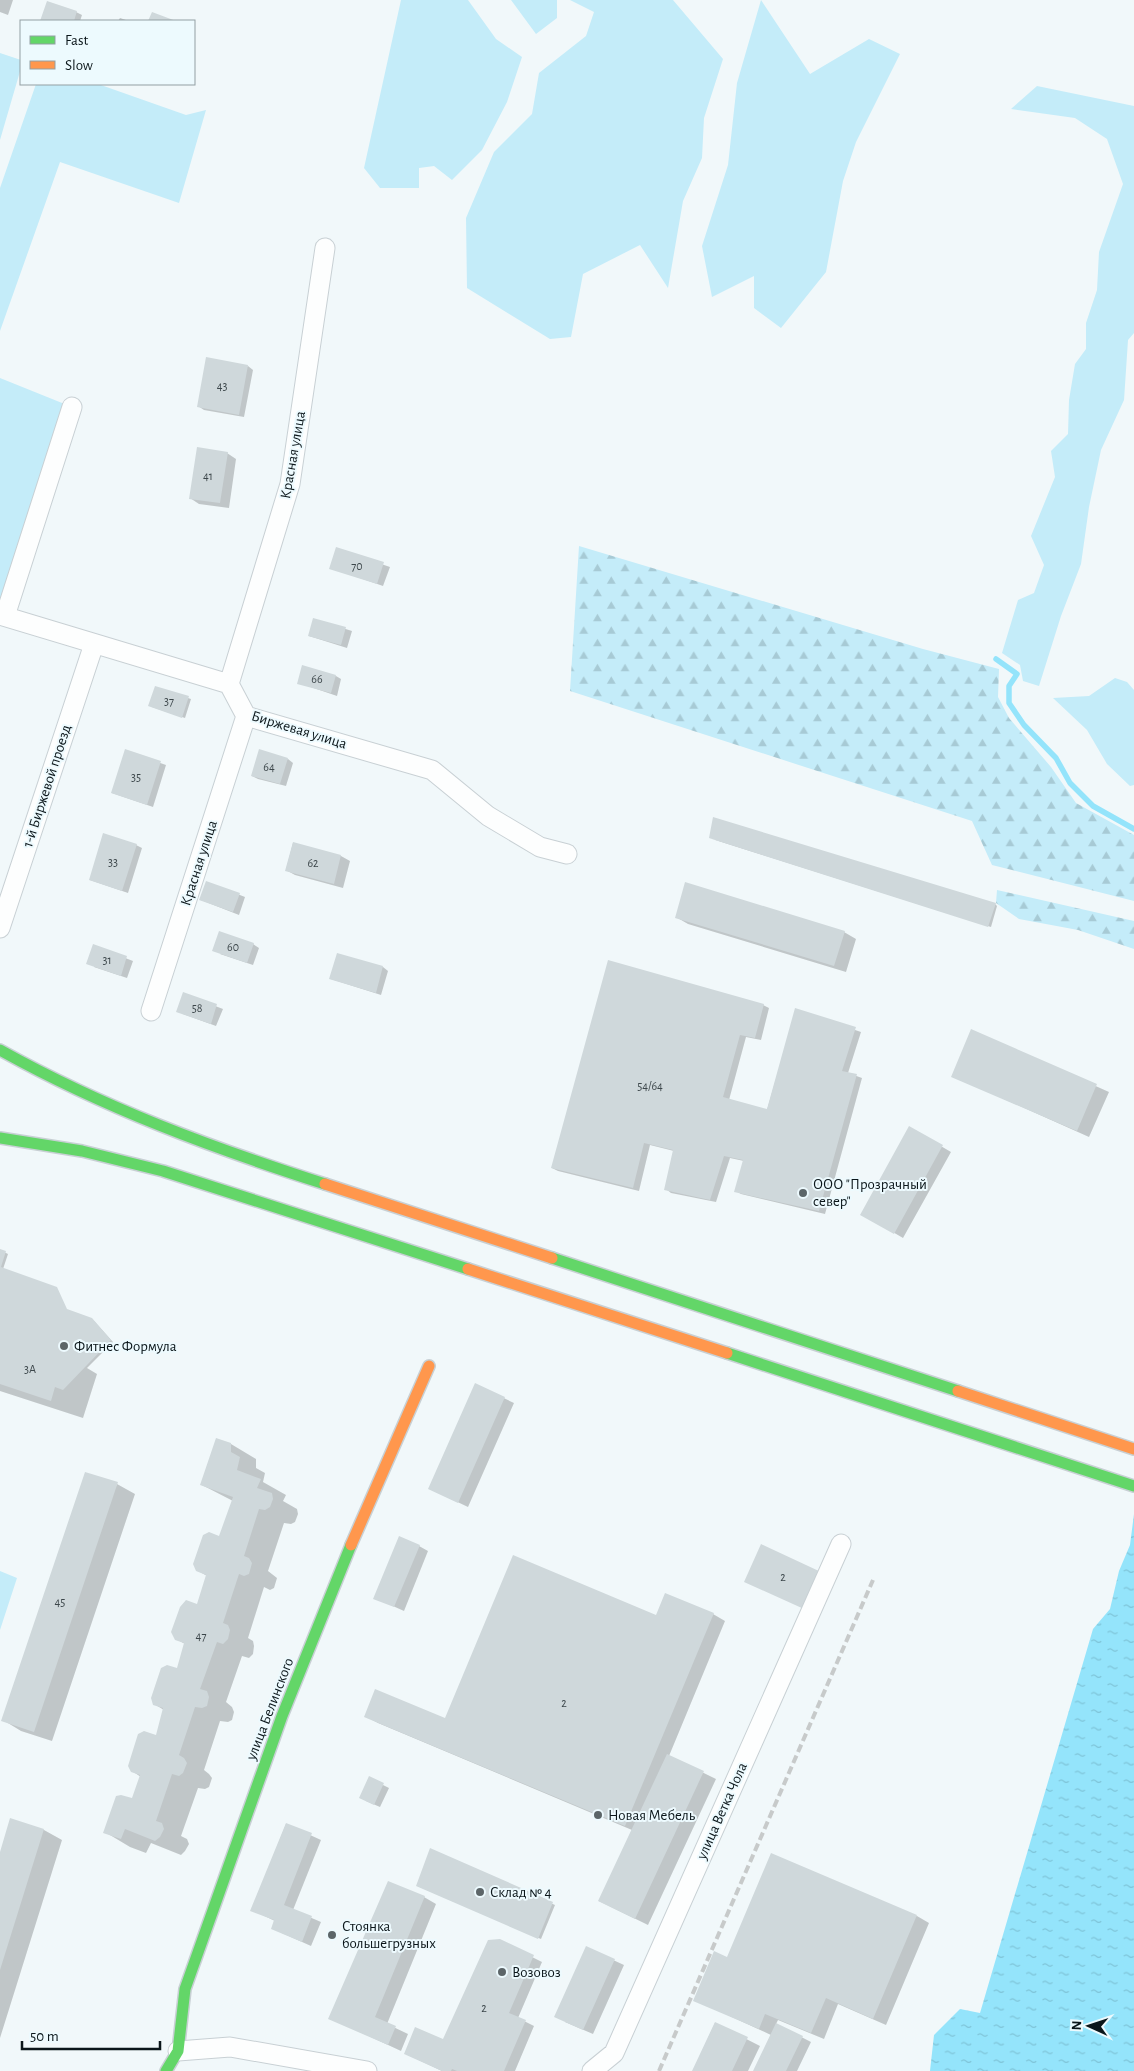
<svg xmlns="http://www.w3.org/2000/svg" width="1134" height="2071" viewBox="0 0 1134 2071" font-family="'Alegreya Sans',sans-serif">
<defs>
<pattern id="forest-firs" width="22" height="20" patternUnits="userSpaceOnUse" patternTransform="scale(1.25)"><rect width="22" height="20" fill="#c4ecf9"/><path d="M5 1l3.5 6h-7zM16 11l3.5 6h-7z" fill="#a7cad5"/></pattern>
<pattern id="water-ripples" width="26" height="14" patternUnits="userSpaceOnUse" patternTransform="scale(1.25)"><rect width="26" height="14" fill="#94e4fb"/><path d="M2 4q2-2 4 0t4 0M15 11q2-2 4 0t4 0" fill="none" stroke="#7ec3d7"/></pattern>
</defs>
<rect width="100%" height="100%" fill="#f1f8fa"/>
<path fill="#c4ecf9" d="M401,0H468L496,39L522,57L507,102L482,150L452,180L434,166L419,168V188H380L364,168Z
M511,0H557V18L536,34Z
M570,0H673L723,59L704,118L702,158L683,201L668,288L640,245L583,274L571,337L550,339L467,288L466,218L494,152L532,114L539,73L586,36L594,12Z
M761,0L810,74L869,39L900,54L856,142L843,181L826,272L781,328L754,308V276L712,297L702,246L728,165L737,83Z
M0,53L21,60V68L0,140Z
M36,84H98L186,115L206,110L179,203L60,162L0,331V188Z
M1037,86L1134,106V333L1128,340L1124,400L1101,450L1089,507L1081,564L1061,616L1039,686L1023,681L1020,665L1002,653L1018,600L1034,593L1044,565L1031,536L1055,477L1051,451L1068,434L1069,400L1075,364L1086,349V323L1097,290L1099,252L1123,184L1107,139L1075,118L1011,109Z
M0,378L72,407L0,615Z
M1115,678L1127,682L1134,690V785L1130,786L1107,764L1087,730L1053,698L1089,696Z
M0,1571L17,1578L0,1630Z"/>
<path fill="url(#forest-firs)" d="M579,546L923,649L999,669L998,697L1009,718L1051,767L1076,803L1134,835V901L992,865L972,821L570,691Z
M997,890L1134,921V949L1078,930L1019,919L996,903Z"/>
<path fill="url(#water-ripples)" d="M1134,1514V2071H930L934,2035L960,2009L980,2013L1093,1629L1110,1609L1119,1571L1130,1545Z"/>
<path fill="#0003" d="M0,0H13L8,15L0,12Z
M47,3L76,12L82,15L80,21H41Z
M120,18L129,21H118Z
M248,366L253,370L244,417L204,410L198,406Z
M227,453L236,459L229,508L199,504L190,498Z
M337,549L390,567L383,586L331,568Z
M314,619L352,631L347,648L309,636Z
M336,676L341,679L337,696L299,683Z
M156,688L191,699L185,718L152,707Z
M126,751L166,765L153,807L112,793Z
M288,759L293,763L286,786L258,779L252,776Z
M712,839L995,904L997,906L991,927Z
M293,843L341,856L350,861L343,888L295,875L286,870Z
M136,845L142,848L128,893L90,880Z
M207,882L245,897L239,915L201,900Z
M676,917L844,932L856,939L846,972L688,924Z
M253,944L259,948L253,965L220,954Z
M94,946L133,961L127,978L94,967Z
M383,967L388,971L381,995L331,979Z
M184,994L223,1009L216,1026L183,1014Z
M763,1005L769,1008L761,1040L746,1037L729,1100L767,1110L796,1010L861,1032L848,1073L862,1078L825,1214L741,1194L736,1191L744,1161L730,1158L716,1202L671,1193L666,1189L674,1151L650,1145L639,1191L558,1171L552,1168Z
M972,1031L1109,1092L1089,1137L953,1076Z
M910,1128L951,1152L903,1238L862,1214Z
M0,1250L8,1254L3,1269L68,1315L94,1321L113,1342L87,1368L97,1374L83,1418L0,1391Z
M476,1385L514,1403L468,1507L430,1489Z
M231,1444L256,1459V1468L265,1473L263,1482L286,1495L283,1501L297,1509L298,1514L295,1522L291,1524L284,1523L268,1571L277,1578L274,1588L270,1590L264,1587L248,1638L253,1641L254,1646L253,1654L249,1658L242,1656L226,1702L232,1707L234,1712L232,1720L228,1722L220,1721L204,1770L209,1774L212,1778L209,1787L205,1789L198,1788L181,1836L187,1839L189,1844L185,1851L181,1855L151,1843L146,1853L130,1847L105,1832L133,1800L141,1777L132,1771L157,1737L164,1710L154,1704L178,1670L185,1644L176,1639L198,1605L207,1576L197,1570L220,1537L233,1501L202,1485Z
M117,1484L135,1494L52,1741L21,1731L3,1720Z
M419,1546L428,1551L404,1611L375,1598Z
M713,1614L725,1621L669,1756L716,1779L648,1925L599,1901L632,1830L378,1723L365,1716L446,1720L657,1616Z
M369,1778L389,1788L380,1807L366,1801Z
M11,1820L44,1830L62,1840L0,2038V1856Z
M286,1824L321,1840L293,1910L321,1922L311,1946L282,1933L275,1921L252,1910Z
M431,1850L555,1905L541,1939L420,1887Z
M424,1897L436,1904L387,2024L408,2034L401,2051L330,2018Z
M917,1916L929,1923L886,2025L838,2004L824,2039L778,2020L776,2024L811,2042L797,2071H754L771,2035L695,2000L728,1958Z
M500,1941L542,1962L518,2018L534,2026L515,2071H442L406,2054L444,2041Z
M587,1948L624,1965L593,2034L565,2022Z
M715,2023L760,2046L748,2071H693Z"/>
<g fill="none" stroke-linecap="round" stroke-linejoin="round">
<path stroke="#94e4fb" stroke-width="5.5" d="M996,659L1017,674L1009,686V703L1024,725L1056,758L1070,783L1093,806L1134,829"/>
</g>
<path fill="#cfd8db" d="M47,1L77,11L74,21H40Z
M152,12L176,21H148Z
M206,357L248,365L239,415L197,407Z
M197,447L228,452L220,503L189,499Z
M336,547L384,562L377,584L329,569Z
M313,618L346,627L341,645L308,636Z
M302,665L336,675L331,693L297,684Z
M155,686L189,696L182,718L148,706Z
M125,749L161,761L147,805L111,793Z
M259,749L288,758L280,784L251,776Z
M713,817L996,903L988,927L709,838Z
M103,833L137,844L122,891L89,880Z
M293,842L341,855L334,884L285,871Z
M206,881L240,893L233,912L199,900Z
M685,882L845,931L834,966L675,918Z
M219,931L254,943L247,963L212,951Z
M93,944L127,956L121,976L86,964Z
M337,953L383,966L376,993L329,979Z
M608,960L764,1004L755,1038L740,1035L723,1097L767,1109L795,1008L856,1027L842,1071L857,1074L819,1211L734,1192L743,1160L724,1156L710,1200L664,1190L673,1150L644,1143L633,1188L551,1168Z
M183,992L217,1004L211,1024L176,1012Z
M971,1029L1097,1084L1077,1131L951,1077Z
M909,1126L943,1145L894,1234L860,1215Z
M0,1249L6,1251L1,1267L57,1287L67,1309L92,1318L111,1340L63,1390L55,1387L51,1401L0,1384Z
M475,1383L505,1397L458,1503L428,1489Z
M216,1438L231,1443V1452L240,1457L237,1470L261,1479L257,1488L272,1493L273,1499L270,1507L265,1510L259,1509L244,1556L249,1558L252,1563L249,1574L244,1576L239,1574L223,1623L228,1625L230,1630L228,1639L223,1644L217,1642L200,1689L207,1691L209,1697L207,1706L202,1708L195,1707L179,1755L184,1758L187,1763L183,1773L179,1776L172,1774L156,1821L162,1823L164,1829L160,1837L155,1841L125,1829L121,1839L103,1833L116,1796L121,1795L132,1798L140,1775L131,1772L128,1766L138,1734L144,1731L156,1735L163,1708L153,1705L151,1698L161,1668L167,1665L177,1668L184,1643L175,1640L171,1632L180,1607L186,1600L197,1604L206,1575L196,1571L193,1564L203,1535L209,1532L219,1536L233,1497L200,1485Z
M85,1472L118,1482L34,1732L1,1721Z
M399,1536L420,1545L394,1607L373,1599Z
M761,1544L821,1572L804,1609L744,1582Z
M513,1555L656,1615L665,1593L714,1613L625,1826L364,1717L375,1689L445,1718Z
M667,1754L704,1771L635,1919L598,1901Z
M369,1776L384,1783L374,1805L359,1798Z
M10,1818L44,1829L0,1970V1852Z
M286,1823L312,1833L284,1905L312,1916L302,1942L271,1929L274,1920L250,1911Z
M430,1848L553,1902L538,1939L416,1886Z
M771,1853L917,1915L873,2019L826,1998L811,2033L765,2014L759,2029L693,2001L714,1951L727,1957Z
M388,1881L425,1896L375,2017L396,2026L388,2045L328,2019Z
M500,1939L534,1955L509,2013L526,2020L504,2071H457L452,2069L451,2071H442L404,2054L415,2027L443,2039L488,1940Z
M586,1946L615,1959L583,2030L554,2017Z
M715,2022L748,2037L732,2071H692Z
M776,2023L803,2036L786,2071H753Z"/>
<g fill="none" stroke-linecap="round" stroke-linejoin="round">
<g stroke="#c8d0d4" stroke-width="21">
<path id="street" d="M0,615L229,684L246,716L432,770L488,816L540,847L567,854
M5,616L72,407
M229,684L290,484L325,248
M0,928L94,644
M151,1011L246,716
M178,2051L230,2047L367,2071
M592,2071L614,2053L841,1544"/>
</g>
<g stroke="#c8d0d4" stroke-width="14">
<path id="fast" d="M0,1050C104,1108 213,1148 325,1184
M0,1138L82,1151L163,1171L468,1269
M552,1258L958,1391
M727,1353L1134,1486
M166,2071L178,2051L185,1989L282,1716L351,1545"/>
</g>
<g stroke="#c8d0d4" stroke-width="14">
<path id="slow" d="M325,1184L552,1258
M468,1269L727,1353
M958,1391L1134,1449
M351,1545L429,1366"/>
</g>
<use href="#street" stroke="#fdfefe" stroke-width="19"/>
<use href="#fast" stroke="#63d668" stroke-width="11"/>
<use href="#slow" stroke="#ff974d" stroke-width="11"/>
<path stroke="#c7caca" stroke-width="4" stroke-dasharray="8 4" stroke-linecap="butt" d="M659,2071L873,1580"/>
</g>
<g fill="#5c6568" stroke="#edfafe" stroke-width="2">
<circle cx="803" cy="1193" r="5"/>
<circle cx="64" cy="1346" r="5"/>
<circle cx="598" cy="1815" r="5"/>
<circle cx="480" cy="1892" r="5"/>
<circle cx="332" cy="1935" r="5"/>
<circle cx="502" cy="1972" r="5"/>
</g>
<g text-anchor="middle" dominant-baseline="central" stroke-width="4" stroke-linejoin="round" paint-order="stroke">
<g font-size="12" fill="#3c464a">
<text x="222" y="386">43</text>
<text x="208" y="476">41</text>
<text x="357" y="566">70</text>
<text x="317" y="679">66</text>
<text x="169" y="701">37</text>
<text x="269" y="767">64</text>
<text x="136" y="777">35</text>
<text x="113" y="862">33</text>
<text x="313" y="863">62</text>
<text x="233" y="947">60</text>
<text x="107" y="960">31</text>
<text x="197" y="1008">58</text>
<text x="650" y="1086">54/64</text>
<text x="30" y="1369">3А</text>
<text x="783" y="1577">2</text>
<text x="60" y="1602">45</text>
<text x="201" y="1636">47</text>
<text x="564" y="1703">2</text>
<text x="484" y="2008">2</text>
</g>
<g font-size="15" fill="#0b161a" stroke="#edfafe">
<text transform="translate(293 455) rotate(-80)">Красная улица</text>
<text transform="translate(299 730) rotate(17)">Биржевая улица</text>
<text transform="translate(47 786) rotate(-72)">1-й Биржевой проезд</text>
<text transform="translate(199 863) rotate(-72)">Красная улица</text>
<text transform="translate(270 1709) rotate(-69)">улица Белинского</text>
<text transform="translate(722 1811) rotate(-66)">улица Ветка Чола</text>
</g>
<g font-size="15" fill="#0b161a" stroke="#edfafe" text-anchor="start">
<text x="813" y="1184">ООО "Прозрачный<tspan x="813" dy="17">север"</tspan></text>
<text x="74" y="1346">Фитнес Формула</text>
<text x="608" y="1815">Новая Мебель</text>
<text x="490" y="1892">Склад № 4</text>
<text x="342" y="1926">Стоянка<tspan x="342" dy="17">большегрузных</tspan></text>
<text x="512" y="1972">Возовоз</text>
</g>
</g>
<rect x="20" y="20" width="175" height="65" fill="#edfafe" stroke="#939fa3"/>
<rect x="30" y="36" width="25" height="8" fill="#63d668" stroke="#939fa3"/>
<text x="65" y="45" font-size="15" fill="#0b161a">Fast</text>
<rect x="30" y="61" width="25" height="8" fill="#ff974d" stroke="#939fa3"/>
<text x="65" y="70" font-size="15" fill="#0b161a">Slow</text>
<g transform="translate(1089 2026) rotate(273)" stroke="#edfafe" stroke-width="4" paint-order="stroke">
<path d="M0-4L9 19L0 12L-9 19Z" fill="#0b161a"/>
<text y="-8" font-size="14" font-weight="bold" text-anchor="middle" fill="#0b161a">N</text>
</g>
<path d="M22 2041v8h138v-8" fill="none" stroke="#0b161a" stroke-width="2.5"/>
<text x="30" y="2041" font-size="15" fill="#0b161a" stroke="#edfafe" stroke-width="4" paint-order="stroke">50 m</text>
</svg>
